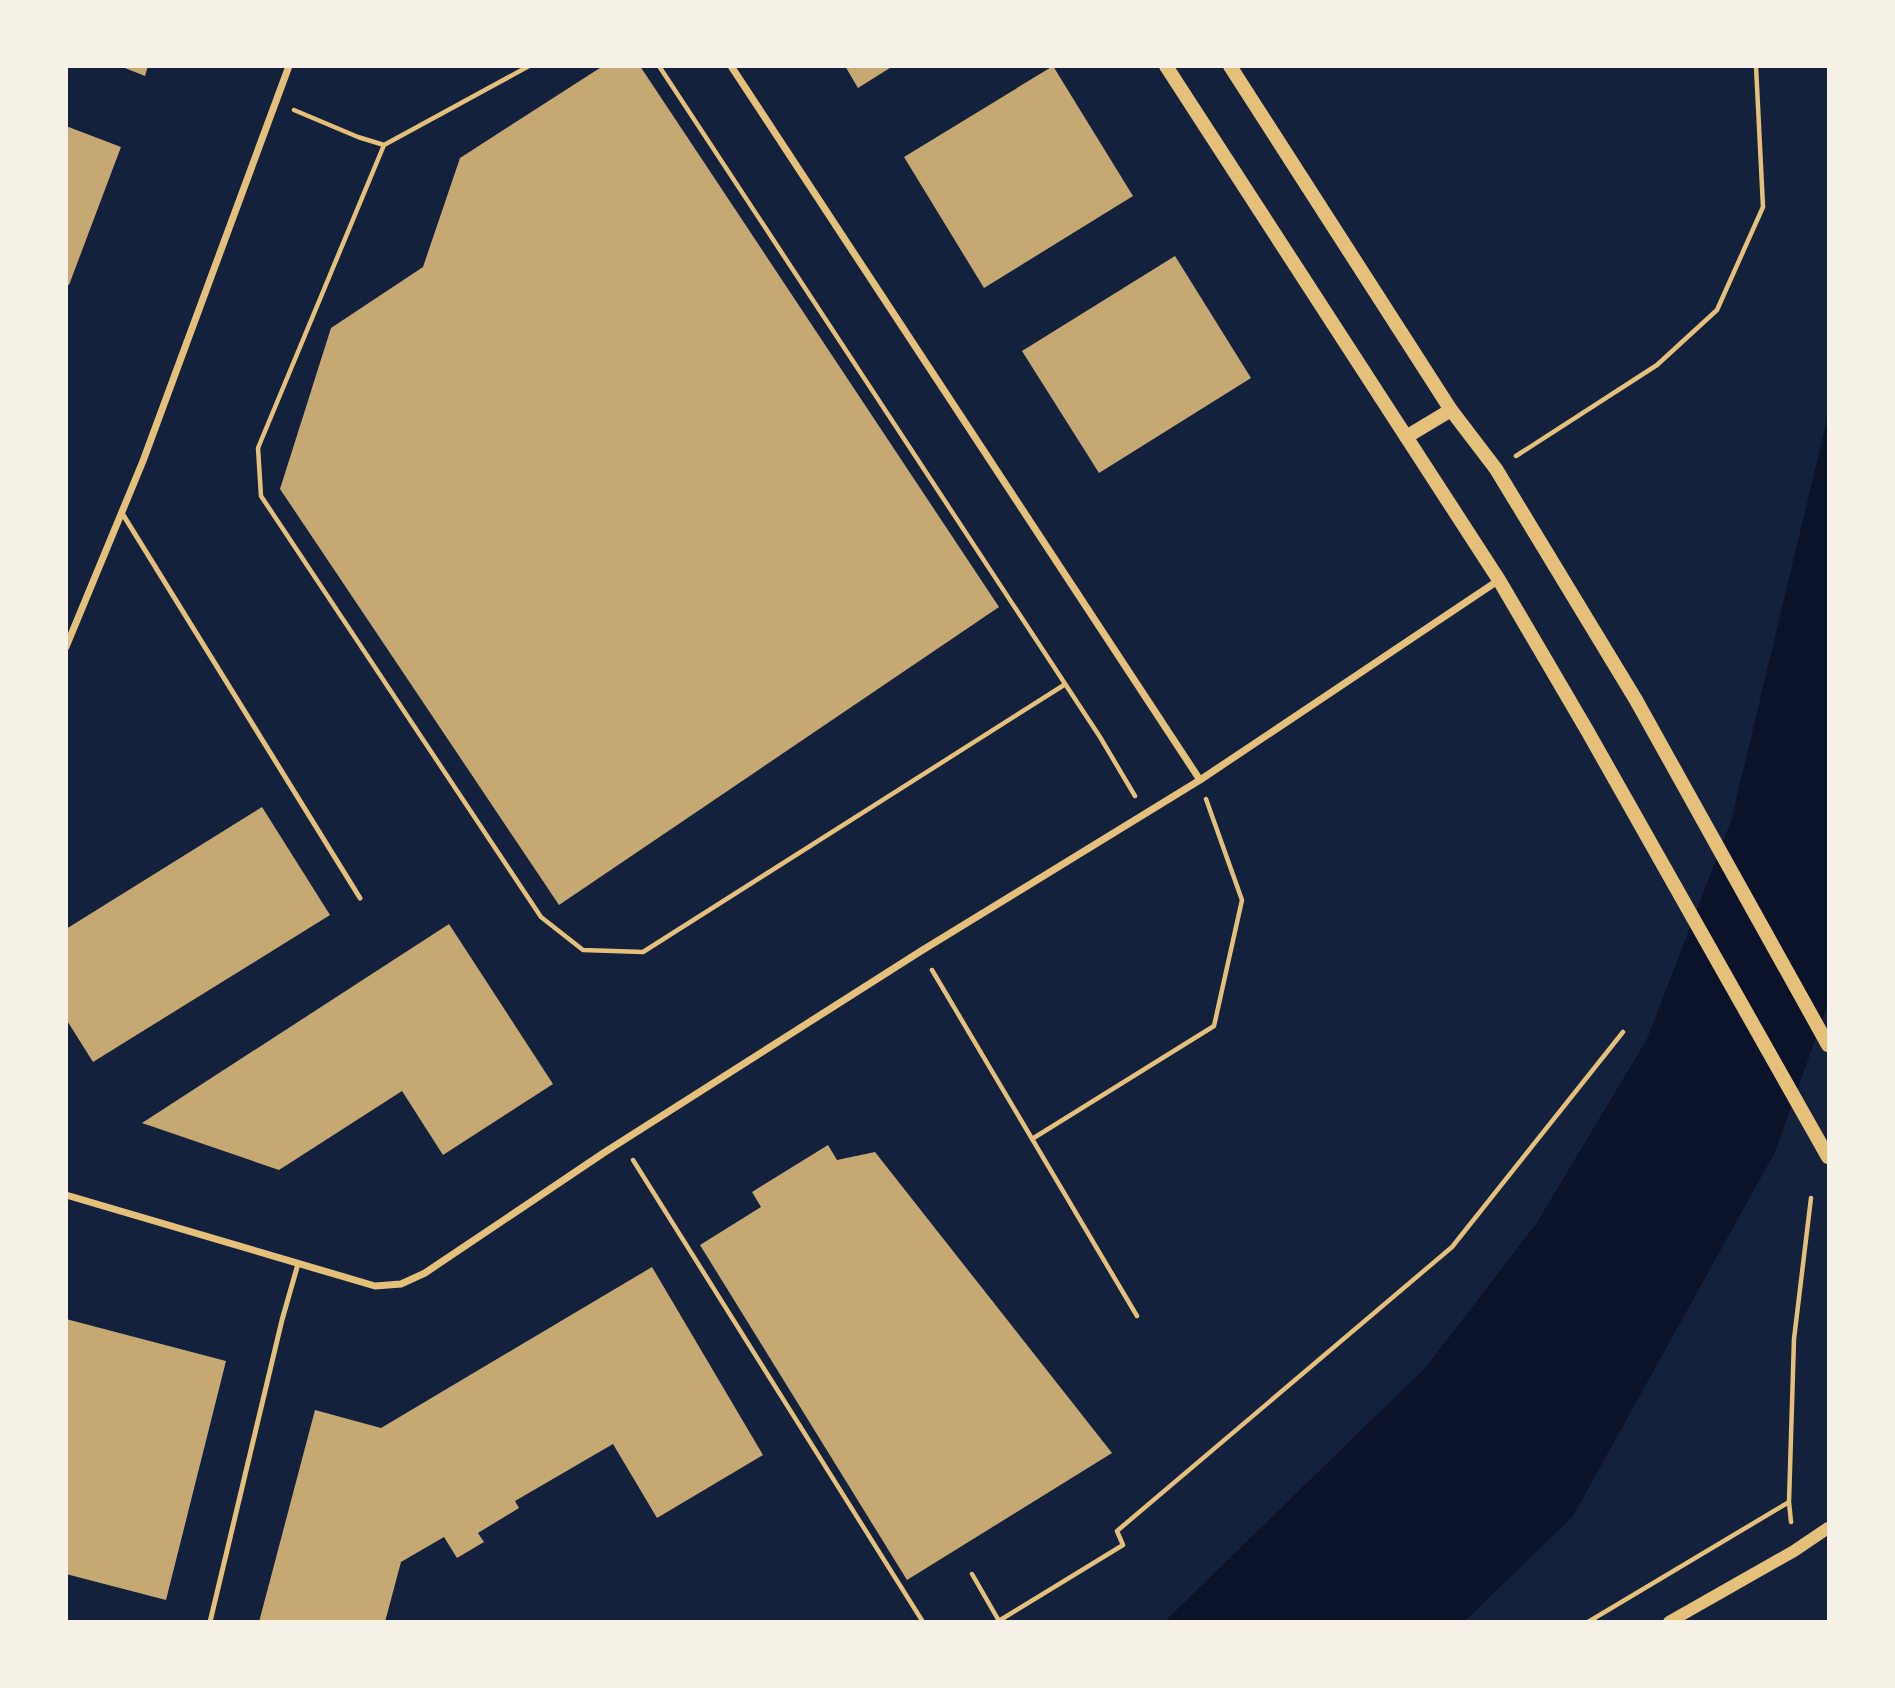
<svg xmlns="http://www.w3.org/2000/svg" width="1895" height="1688" viewBox="0 0 1895 1688" font-family="'Fira Sans Condensed',sans-serif">
<rect width="100%" height="100%" fill="#14213d"/>
<path fill="#0b132b" d="M1828,415V1004L1775,1152L1573,1516L1465,1621L1164,1622L1426,1367L1536,1224L1647,1039L1731,821Z"/>
<path fill="#c6a872" d="M120,66H148L145,76Z
M603,66H640L999,607L559,905L280,489L331,328L423,267L460,158Z
M845,66H893L858,88Z
M1053,66L1133,196L984,288L904,157Z
M66,126L121,147L69,285L66,284Z
M1175,256L1251,378L1099,473L1022,351Z
M262,807L330,915L93,1062L66,1019V929Z
M449,924L553,1084L443,1155L402,1091L279,1170L142,1123Z
M828,1145L837,1160L875,1152L1112,1453L907,1580L700,1245L761,1207L752,1192Z
M652,1267L763,1455L657,1518L613,1444L515,1501L519,1508L478,1533L484,1542L457,1558L444,1537L401,1562L385,1622H259L315,1410L381,1428Z
M66,1319L226,1361L166,1600L66,1574Z"/>
<g fill="none" stroke-linecap="round" stroke-linejoin="round">
<path stroke="#e5c07b" stroke-width="4.5" d="M659,66L1100,737L1135,796
M294,110L358,137L384,145L529,66
M384,145L258,448L261,496L541,917L583,950L643,952L1064,685
M1516,456L1657,365L1717,310L1763,207L1756,66
M932,970L1137,1316
M1032,1139L1214,1026L1242,900L1206,799
M633,1160L923,1622
M1791,1522L1789,1502L1794,1339L1811,1198
M972,1574L999,1621
M997,1622L1123,1545L1117,1531L1452,1247L1623,1032
M1588,1622L1789,1502"/>
<path stroke="#e5c07b" stroke-width="5" d="M122,513L360,898
M210,1622L282,1320L298,1264"/>
<path stroke="#e5c07b" stroke-width="7" d="M731,66L1200,780
M66,647L143,461L289,66
M66,1195L375,1286L401,1284L425,1273L605,1152L921,951L1200,780L1499,580"/>
<path stroke="#e5c07b" stroke-width="12" d="M1669,1622L1794,1551L1828,1528"/>
<path stroke="#e5c07b" stroke-width="14" d="M1166,66L1499,580L1588,732L1828,1157
M1230,66L1451,410L1496,469L1636,700L1828,1045
M1406,437L1451,410"/>
</g>
<rect width="1895" height="1688" fill="none" stroke="#f6f1e7" stroke-width="136"/>
</svg>
